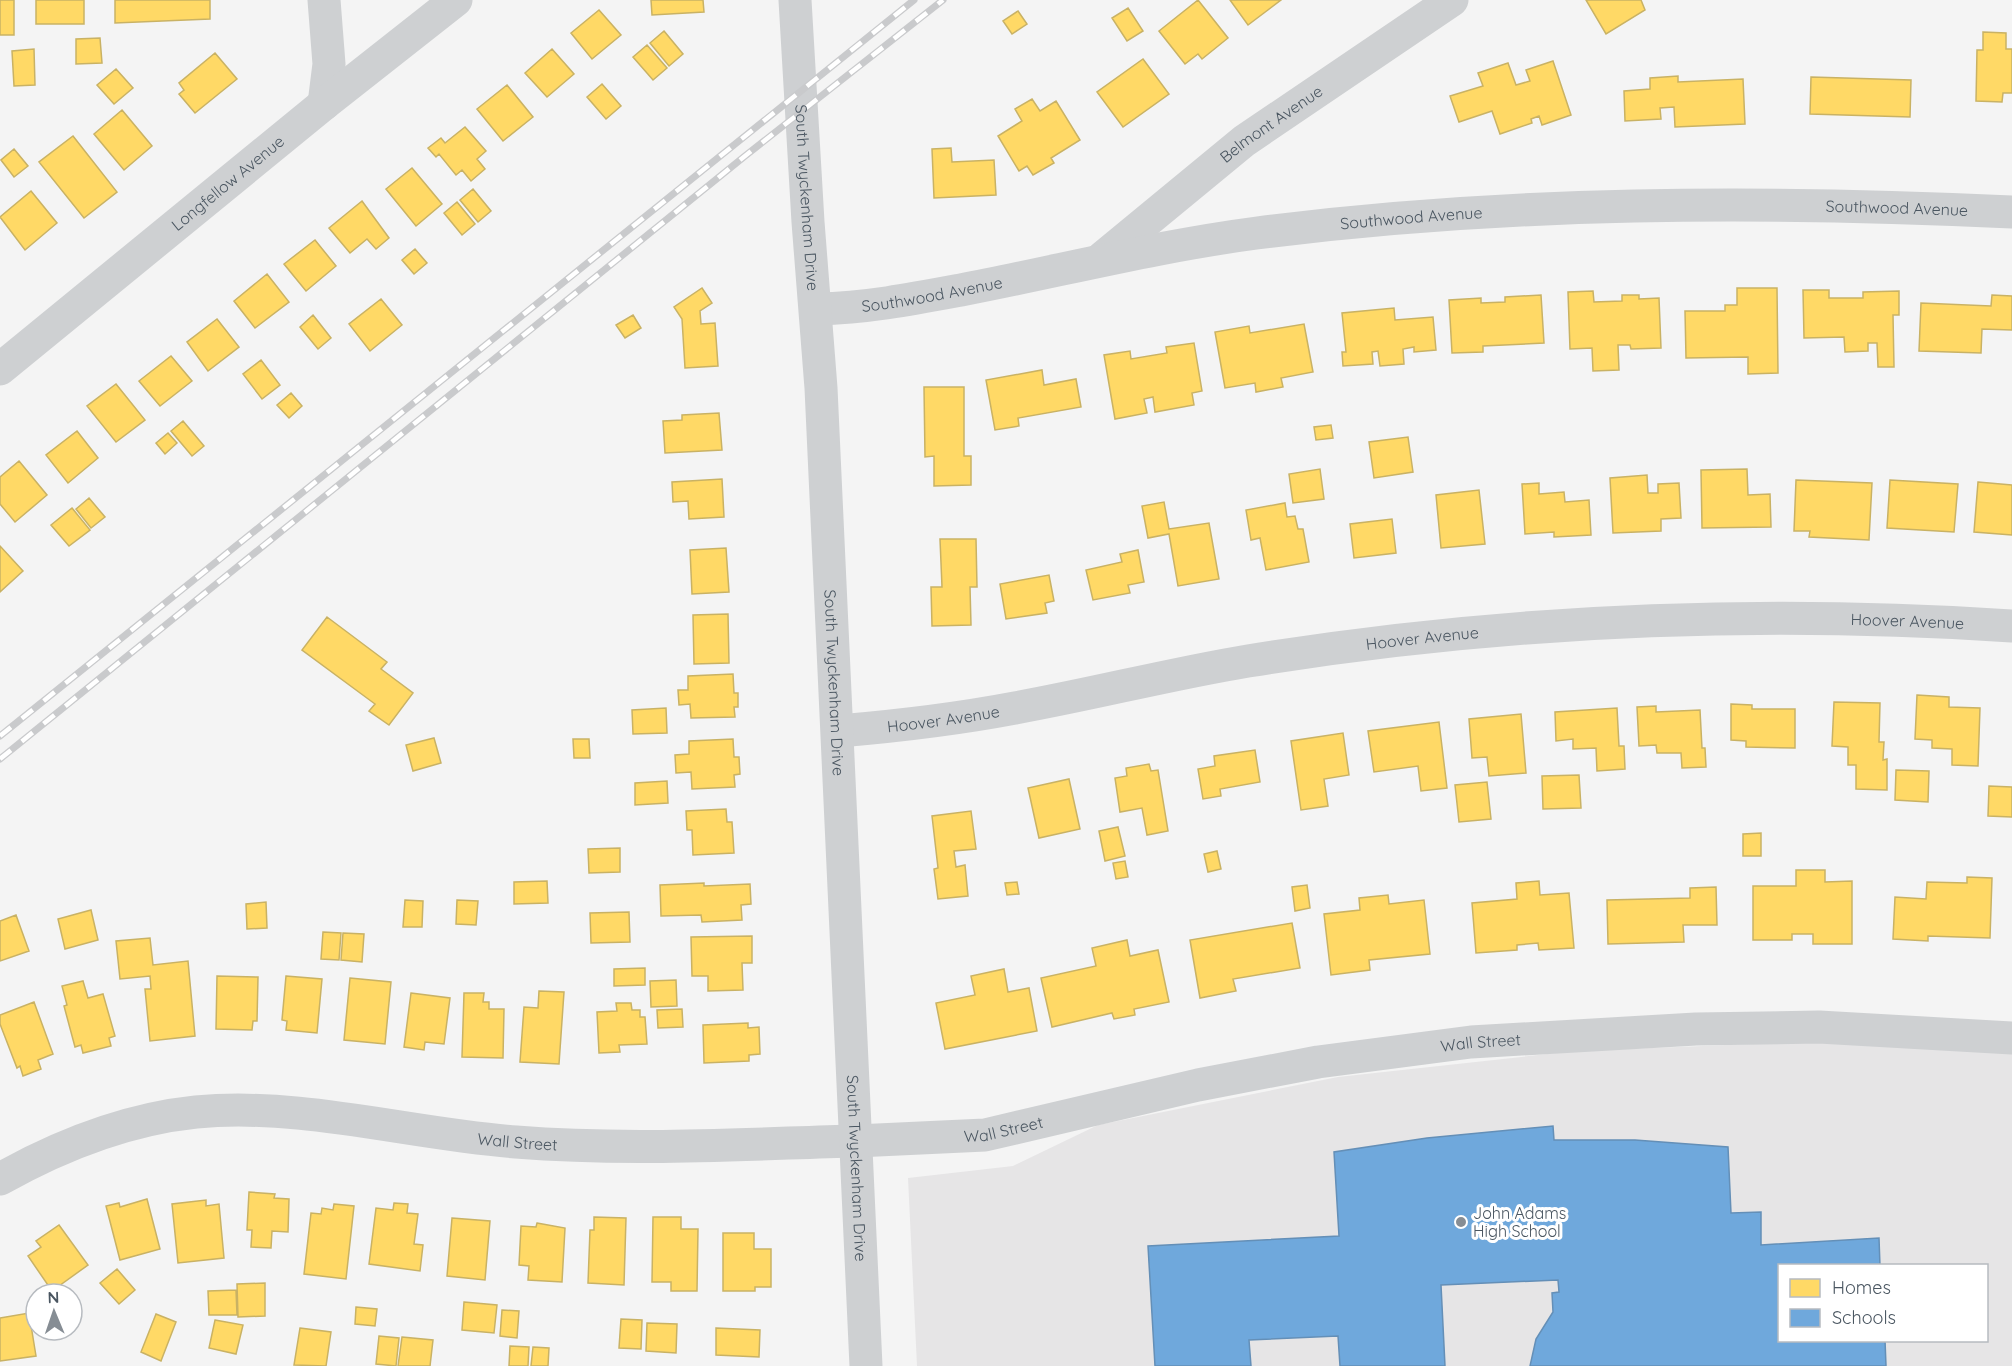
<svg xmlns="http://www.w3.org/2000/svg" width="2012" height="1366" viewBox="0 0 2012 1366" font-family="Quicksand,sans-serif">
<rect width="100%" height="100%" fill="#f4f4f4"/>
<path fill="#e6e5e6" fill-rule="evenodd" d="M1809,1042L2012,1053V1366H917L908,1178L1013,1166L1098,1125L1338,1077L1575,1051ZM1780,1266H1986V1340H1780Z"/>
<path fill="#ffd966" stroke="#c9b264" stroke-width="1.5" d="M0,0H14V35H0Z
M36,0H84V24H36Z
M115,0H210V19L115,23Z
M651,0H703L704,12L652,15Z
M1198,0L1228,38L1202,59L1198,54L1185,64L1159,31Z
M1230,0H1281L1248,25Z
M1586,0H1641L1645,10L1606,34Z
M1128,8L1143,31L1127,41L1112,18Z
M599,10L621,35L592,59L571,33Z
M1018,11L1027,24L1012,34L1003,21Z
M664,31L683,54L669,66L650,43Z
M1983,32L2006,33V49H2012V93H2003L2002,102L1976,101L1977,50H1983Z
M100,38L102,63L76,64V39Z
M647,45L667,68L653,80L633,57Z
M34,49L35,85L14,86L12,51Z
M552,49L574,74L547,97L525,73Z
M215,53L237,79L195,113L179,94L184,90L179,83Z
M1143,59L1169,94L1123,127L1097,92Z
M1553,61L1571,115L1542,125L1539,116L1531,119L1532,123L1500,134L1492,111L1459,122L1450,96L1483,86L1478,73L1508,63L1516,85L1530,81L1526,70Z
M116,69L133,88L114,104L97,85Z
M1678,76V82L1743,79L1745,124L1675,127L1674,107L1660,108L1661,119L1625,121L1624,91L1650,89V78Z
M1811,77L1911,80L1910,117L1810,114Z
M602,84L621,106L606,119L587,97Z
M507,85L533,117L503,141L477,109Z
M1032,99L1040,111L1056,101L1080,140L1051,158L1054,163L1033,175L1027,166L1019,171L998,136L1022,121L1015,109Z
M122,110L152,146L124,170L94,134Z
M465,127L486,151L477,159L485,169L471,181L462,170L456,175L439,154L436,157L428,148L441,138L445,143Z
M73,136L117,192L84,218L39,162Z
M951,148L952,162L994,160L996,195L934,198L932,149Z
M14,149L28,166L14,177L1,160Z
M412,168L442,204L416,226L386,189Z
M473,189L491,211L478,222L460,200Z
M31,191L57,223L25,250L0,217Z
M362,201L389,238L376,249L367,239L350,253L329,228Z
M457,202L475,224L462,235L444,213Z
M315,240L336,266L306,291L284,264Z
M415,249L427,263L414,274L402,260Z
M267,274L289,302L255,328L234,301Z
M702,288L712,303L700,311L701,324L715,323L718,366L685,368L682,319L674,307Z
M1737,288H1777L1778,373L1748,374V357L1686,358L1685,311H1725V305H1737Z
M1803,290H1829V298H1863V292L1899,291V315H1893L1894,367H1878L1877,343H1868V351L1845,352L1844,337L1804,338Z
M1593,291L1594,302L1622,301V295H1639V299L1659,298L1661,348L1631,349L1630,345H1618L1619,370L1593,371L1592,348L1570,349L1568,292Z
M1541,295L1544,343L1483,346V352L1452,353L1449,300L1481,298V303L1505,302V297Z
M1992,295L2012,296V330L1982,329L1981,353L1919,351L1921,303L1991,306Z
M381,299L402,325L370,351L349,324Z
M1394,308L1395,320L1433,317L1436,350L1414,352V347L1403,349L1404,364L1380,366L1378,351L1372,352L1373,364L1343,366L1342,352H1346L1342,313Z
M313,315L331,338L318,349L300,327Z
M633,315L641,328L625,338L616,325Z
M217,319L239,347L208,371L187,342Z
M1304,324L1313,372L1281,378L1283,387L1256,392L1255,383L1225,388L1215,332L1249,326L1250,333Z
M1194,343L1202,391L1192,393L1194,405L1155,412L1153,397L1144,399L1147,413L1115,419L1104,355L1130,351L1131,359L1167,353L1166,347Z
M171,356L192,381L160,406L139,381Z
M261,360L280,385L262,399L243,374Z
M1042,370L1044,385L1076,379L1081,407L1018,418L1019,426L995,430L986,380Z
M116,384L145,420L116,442L87,406Z
M924,387H964V456H971V485L934,486V456L925,457Z
M291,393L302,406L289,418L277,405Z
M719,413L722,450L665,453L663,421L682,420V415Z
M183,421L204,446L192,456L171,431Z
M1331,425L1333,438L1316,440L1314,427Z
M77,431L98,458L68,483L46,455Z
M168,433L177,443L165,454L156,443Z
M1408,437L1413,472L1374,478L1369,442Z
M19,461L47,495L15,522L0,504V477Z
M1320,469L1324,499L1293,503L1289,474Z
M1747,469L1748,495L1770,494L1771,527L1702,528L1701,470Z
M1647,475L1648,493H1658V484L1679,483L1681,518L1661,519V531L1613,533L1610,478Z
M722,479L724,517L689,519L688,501L673,502L672,482Z
M1796,480L1872,483L1869,540L1809,537L1810,531H1794Z
M1890,480L1958,484L1954,532L1887,528Z
M1978,482L2012,485V535L1974,532Z
M1539,483V494L1564,492L1565,502L1589,500L1591,535L1554,537V532L1525,534L1522,484Z
M1479,490L1485,544L1441,548L1436,495Z
M89,498L105,517L91,528L76,509Z
M1164,502L1169,529L1209,523L1219,579L1178,586L1169,534L1148,538L1142,506Z
M1285,503L1287,517L1295,516L1298,529H1303L1309,562L1266,570L1260,538L1251,540L1246,510Z
M72,508L90,530L69,546L51,525Z
M1392,519L1396,553L1354,558L1350,524Z
M940,539H976L977,587H970L971,625L932,626L931,587H942Z
M0,546L23,571L0,592Z
M726,548L729,592L692,594L690,550Z
M1138,550L1144,582L1128,585L1130,593L1093,600L1086,570L1122,562L1120,554Z
M1049,575L1054,601L1045,603L1047,613L1006,619L1000,584Z
M728,614L729,663L694,664L693,615Z
M327,617L387,662L381,669L413,693L389,725L369,711L375,704L302,650Z
M733,674L734,693H738V707H734L735,717L691,718L690,704L679,705L678,690H688V676Z
M1917,695L1949,697V707L1980,708L1978,766L1952,765V749L1932,748V740L1915,739Z
M1834,702L1880,703L1879,742H1884L1883,760L1887,759V790L1856,789V765H1848V747L1832,746Z
M1731,704L1752,705V709H1795V748L1746,747V741L1731,740Z
M1656,706V712L1700,710L1702,748H1705L1706,767L1682,768L1681,753H1657L1656,745L1639,746L1637,707Z
M666,708L667,733L633,734L632,710Z
M1617,708L1619,746H1624L1625,769L1597,771L1596,748L1573,749V739L1556,741L1555,712Z
M1521,714L1526,773L1489,776L1487,757L1472,758L1469,719Z
M1439,722L1447,788L1421,791L1418,766L1374,772L1368,731Z
M1343,733L1349,775L1324,779L1328,806L1301,810L1291,741Z
M434,738L441,763L413,771L406,745Z
M573,739H589L590,758H574Z
M733,739L734,757H739L740,774L734,775L735,787L692,789L691,772L676,773L675,755L689,754V741Z
M1255,750L1260,782L1220,789L1221,796L1203,799L1198,769L1215,766L1214,756Z
M1149,764L1151,771L1158,770L1168,831L1147,835L1142,808L1120,812L1115,778L1127,776L1126,768Z
M1896,770L1929,771L1928,802L1895,800Z
M1579,775L1581,808L1543,809L1542,776Z
M1069,779L1080,829L1039,838L1028,788Z
M667,781L668,803L635,805V783Z
M1487,782L1491,819L1459,822L1455,785Z
M1989,786L2012,787V817L1988,816Z
M726,809L727,822H732L734,853L693,855L692,830H687L686,811Z
M971,811L976,849L954,851L956,867L965,865L968,896L938,899L934,869L938,868L932,816Z
M1118,827L1125,856L1105,861L1099,831Z
M1761,833V856H1743V834Z
M620,848V872L589,873L588,849Z
M1217,851L1221,869L1208,872L1204,854Z
M1125,861L1128,877L1116,879L1113,863Z
M1796,870H1825V882L1852,881V944H1813V934H1792V940H1753V886H1796Z
M1967,877L1992,878L1990,938L1928,936V941L1893,939L1895,897L1926,899L1927,882L1967,883Z
M547,881L548,903L514,904V882Z
M1539,881L1540,895L1569,893L1574,948L1539,950L1538,943L1517,945V950L1476,953L1472,903L1517,899L1516,883Z
M1017,882L1019,894L1007,895L1005,883Z
M704,883V886L750,884L751,904L741,905L742,920L702,922L701,915L661,916L660,885Z
M1307,885L1310,908L1295,911L1292,887Z
M1716,887L1717,925H1683L1684,942L1608,944L1607,900L1690,898V888Z
M1388,895L1389,904L1424,900L1430,954L1369,960L1370,970L1331,975L1324,914L1360,910L1359,898Z
M405,900L423,901L422,927H403Z
M457,900L478,901L476,925L456,924Z
M266,902L267,928L247,929L246,904Z
M91,910L98,940L65,949L58,919Z
M629,912L630,942L591,943L590,913Z
M16,915L29,951L0,961V921Z
M1292,923L1300,968L1233,979L1236,991L1200,998L1190,940Z
M323,932L341,933L339,960L321,959Z
M343,933L364,934L362,962L341,960Z
M752,936V963H742L743,990L708,991V976H692L691,937Z
M150,938L153,965L188,961L195,1036L150,1041L145,989H151L150,976L120,979L116,941Z
M1127,940L1130,956L1158,950L1169,1002L1134,1009L1135,1015L1114,1019L1112,1013L1052,1027L1041,978L1096,966L1092,948Z
M645,968V985L614,986V969Z
M1004,969L1008,992L1029,988L1037,1031L945,1049L936,1003L975,995L971,976Z
M217,976L258,977L257,1021H253L252,1030L216,1029Z
M286,976L322,979L317,1033L286,1030L287,1021L282,1020Z
M350,978L391,982L385,1044L344,1040Z
M676,980L677,1006L651,1007L650,981Z
M83,981L88,998L103,994L115,1036L109,1038L111,1046L83,1053L81,1045L75,1047L64,1006L67,1005L62,986Z
M539,991L564,992L559,1064L520,1062L524,1007L538,1008Z
M411,993L450,998L444,1044L425,1042L424,1050L404,1047Z
M464,993H484L483,1002H489V1009H504L503,1058L462,1057Z
M34,1002L53,1054L38,1060L41,1069L23,1076L20,1066L17,1068L0,1024V1015Z
M616,1003H631L632,1010H640V1017H645L647,1044L619,1045L620,1052L599,1053L597,1012L617,1011Z
M682,1009L683,1027L658,1028L657,1010Z
M748,1023V1028L759,1027L760,1054L749,1055V1061L704,1063L703,1025Z
M249,1192L275,1194L274,1198L289,1199L288,1232L272,1231L271,1248L251,1247L252,1230H247Z
M147,1199L160,1249L120,1260L106,1206L119,1203L120,1207Z
M206,1200V1206L219,1204L224,1258L178,1263L172,1204Z
M394,1203L408,1204L407,1213L418,1214L414,1244L423,1245L420,1271L369,1264L376,1208L393,1210Z
M334,1204L354,1206L346,1279L304,1274L311,1213L321,1214L322,1208L333,1210Z
M594,1217L626,1218L624,1285L588,1283L590,1230H594Z
M653,1217H681V1229H698L697,1291H671V1282H652Z
M452,1218L490,1221L485,1280L447,1276Z
M537,1223L565,1228L562,1282L528,1280L529,1266L519,1265L521,1226L536,1227Z
M59,1225L88,1265L52,1291L28,1256L41,1247L36,1241Z
M723,1233H754V1249H771V1287H755V1291H723Z
M117,1269L135,1290L119,1304L100,1283Z
M265,1283V1316L238,1317L237,1284Z
M236,1290L237,1315H209L208,1291Z
M464,1302L497,1305L494,1333L462,1330Z
M356,1307L377,1309L375,1326L355,1324Z
M502,1310L519,1311L517,1338L500,1336Z
M29,1313L36,1356L0,1361V1318Z
M156,1314L176,1322L161,1361L141,1352Z
M621,1319L642,1320L641,1349L619,1348Z
M215,1320L243,1325L236,1354L209,1348Z
M647,1323L677,1324L676,1353L646,1351Z
M300,1328L331,1332L326,1366L294,1365Z
M716,1328L760,1330L759,1357L716,1355Z
M379,1336L399,1338L396,1366L376,1364Z
M402,1337L433,1340L430,1366H398Z
M510,1346L529,1347L528,1366H509Z
M533,1347L549,1348L548,1366H531Z"/>
<path fill="#6fa8dc" stroke="#648fb7" stroke-width="1.5" d="M1553,1126L1554,1140H1635L1728,1147L1731,1213L1761,1212V1245L1879,1238L1880,1266H1780V1340H1885L1886,1366H1530L1536,1339L1553,1312L1552,1293L1559,1292L1558,1280L1441,1285L1445,1366H1340L1338,1336L1249,1340L1251,1366H1155L1148,1246L1339,1236L1334,1152L1427,1138Z"/>
<g fill="none" stroke-linecap="round" stroke-linejoin="round">
<g stroke="#ced0d2" stroke-width="33">
<path id="s1" d="M1102,258L1244,141L1452,0"/>
<path id="s2" d="M817,309C866,308 913,299 961,290C1060,271 1157,246 1257,233C1508,201 1760,200 2012,212"/>
<path id="s3" d="M839,731C898,726 957,719 1015,708C1093,694 1170,674 1248,661C1501,620 1756,609 2012,626"/>
<path id="s4" d="M0,1179C59,1146 128,1119 196,1112C303,1102 410,1134 516,1142C629,1151 743,1144 856,1141"/>
</g>
<g stroke="#ced0d2" stroke-width="33">
<path d="M324,0L329,64L324,104"/>
<path id="s5" d="M795,0L808,222L821,388L866,1366"/>
<path id="s6" d="M0,369L324,104L456,0"/>
<path id="s7" d="M856,1141L985,1135L1198,1085L1318,1062L1471,1042L1696,1029L1819,1027L2012,1038"/>
</g>
<g stroke="#c9cacc" stroke-width="7">
<path id="rail" d="M0,736L914,0
M0,759L745,156L943,0"/>
</g>
<use href="#rail" stroke="#fff" stroke-width="4.5" stroke-dasharray="14" stroke-linecap="butt"/>
</g>
<circle fill="#868d94" stroke="#fff" stroke-width="2" cx="1461" cy="1222" r="6"/>
<g text-anchor="middle" dominant-baseline="central" stroke-width="6" stroke-linejoin="round" paint-order="stroke">
<g font-size="16" fill="#4a5661" stroke="#fff">
<text stroke="none"><textPath href="#s1" startOffset="216">Belmont Avenue</textPath></text>
<text stroke="none"><textPath href="#s6" startOffset="294">Longfellow Avenue</textPath></text>
<text stroke="none"><textPath href="#s5" startOffset="198">South Twyckenham Drive</textPath></text>
<text stroke="none"><textPath href="#s2" startOffset="1088">Southwood Avenue</textPath></text>
<text stroke="none"><textPath href="#s2" startOffset="602">Southwood Avenue</textPath></text>
<text stroke="none"><textPath href="#s2" startOffset="116">Southwood Avenue</textPath></text>
<text stroke="none"><textPath href="#s3" startOffset="1077">Hoover Avenue</textPath></text>
<text stroke="none"><textPath href="#s3" startOffset="591">Hoover Avenue</textPath></text>
<text stroke="none"><textPath href="#s5" startOffset="684">South Twyckenham Drive</textPath></text>
<text stroke="none"><textPath href="#s3" startOffset="105">Hoover Avenue</textPath></text>
<text stroke="none"><textPath href="#s7" startOffset="634">Wall Street</textPath></text>
<text stroke="none"><textPath href="#s7" startOffset="148">Wall Street</textPath></text>
<text stroke="none"><textPath href="#s4" startOffset="532">Wall Street</textPath></text>
<text stroke="none"><textPath href="#s5" startOffset="1170">South Twyckenham Drive</textPath></text>
</g>
<g font-size="16" fill="#4a5661" stroke="#fff" text-anchor="start">
<text x="1473" y="1213">John Adams<tspan x="1473" dy="18">High School</tspan></text>
</g>
</g>
<rect x="1778" y="1264" width="210" height="78" fill="#ffffff" stroke="#b7bbc0" stroke-width="1.5"/>
<rect x="1790" y="1279" width="30" height="18" fill="#ffd966" stroke="#b7bbc0" stroke-width="1.5"/>
<text x="1832" y="1294" font-size="18" fill="#4a5661">Homes</text>
<rect x="1790" y="1309" width="30" height="18" fill="#6fa8dc" stroke="#b7bbc0" stroke-width="1.5"/>
<text x="1832" y="1324" font-size="18" fill="#4a5661">Schools</text>
<g transform="translate(54 1312) rotate(358)"><circle r="28" fill="#ffffff" stroke="#b7bbc0" stroke-width="1.5"/>
<path d="M0-4.5L10 22L0 15L-10 22Z" fill="#868d94"/>
<text y="-9" font-size="16" font-weight="bold" text-anchor="middle" fill="#4a5661">N</text>
</g>
</svg>
